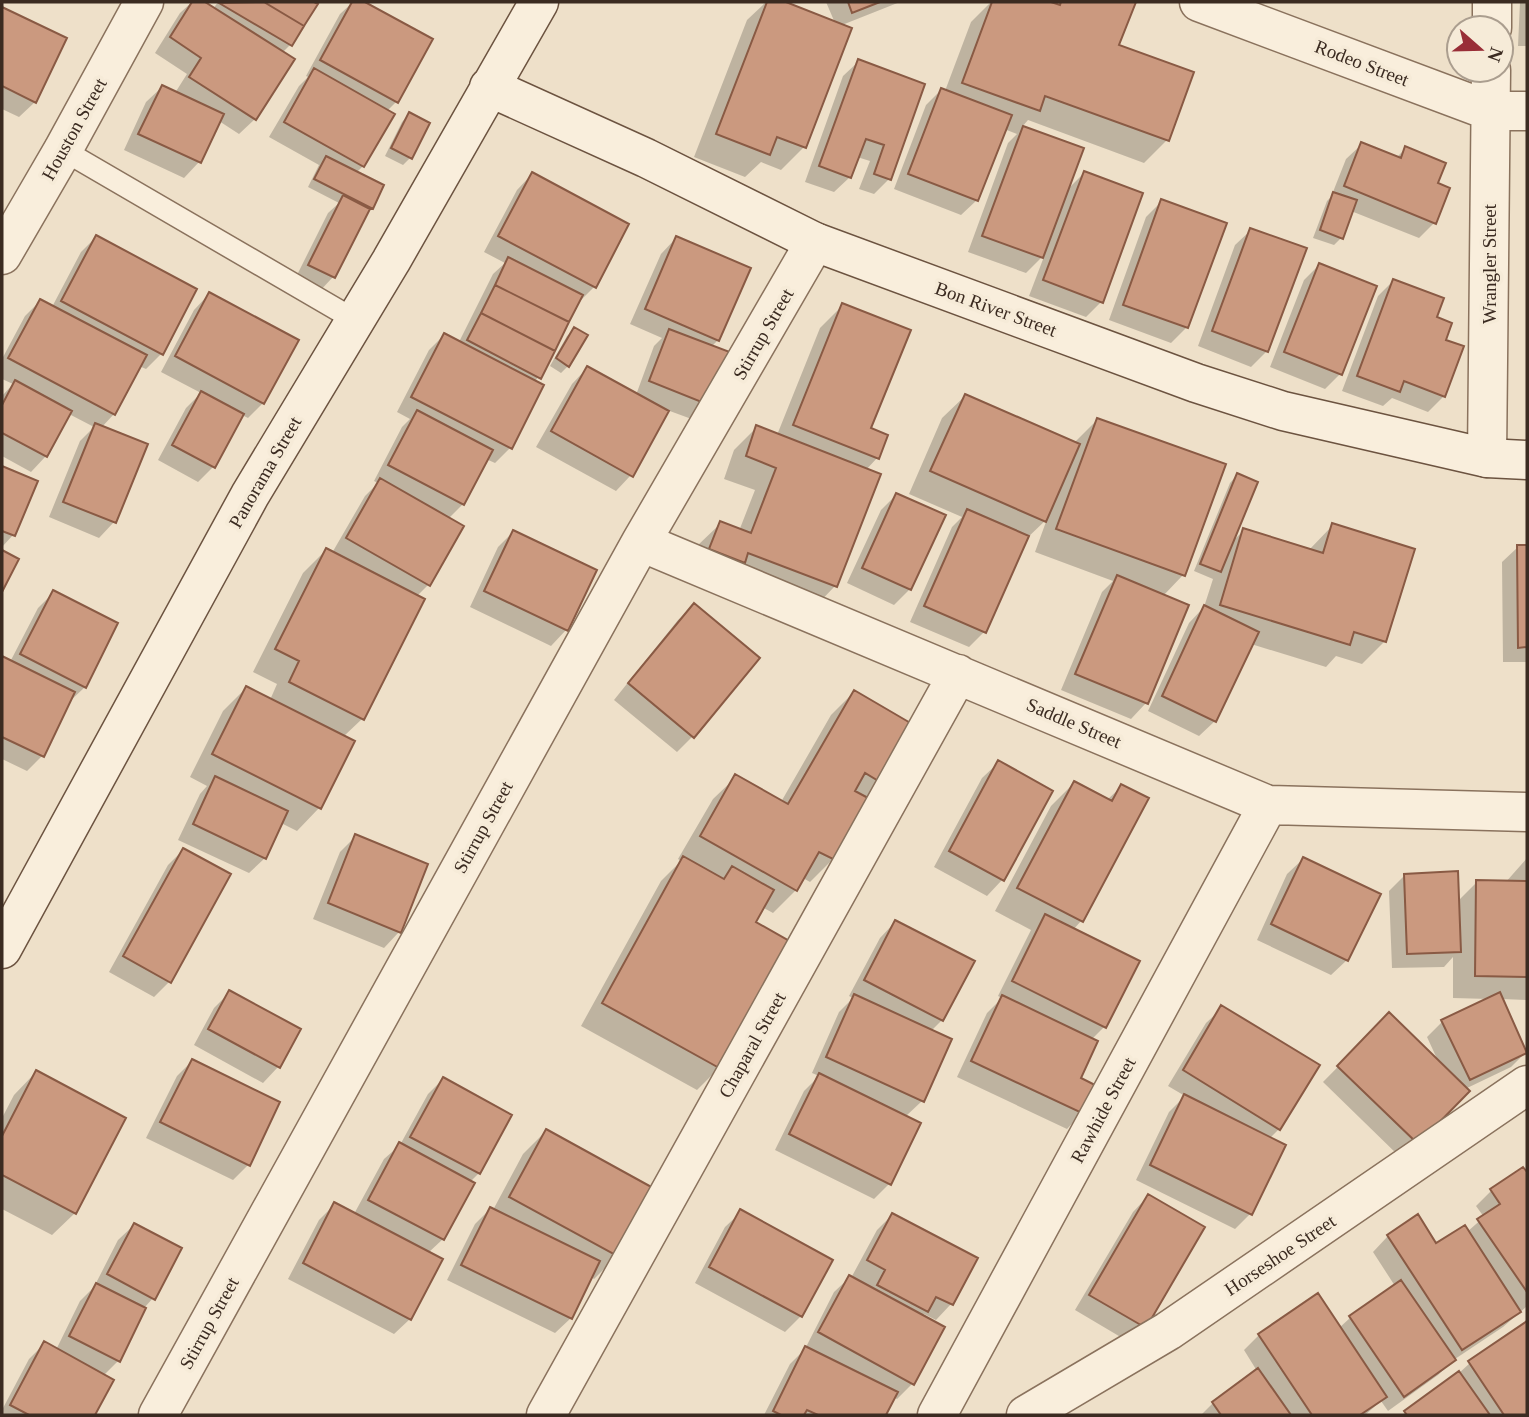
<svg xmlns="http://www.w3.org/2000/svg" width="1529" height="1417" viewBox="0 0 1529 1417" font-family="Georgia,serif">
<rect width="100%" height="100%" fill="#eee0c9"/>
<path fill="#0003" d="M192,2H202L213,9L218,2H317L290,45L282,53L255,119L239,134L219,121L199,162L184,178L124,150L146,102L162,87L175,93L187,74L155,53L180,13Z
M353,2H361L430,40L396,102L387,111L363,166L356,173L371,208L365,214L333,277L318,293L294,281L328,213L339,203L308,187L319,165L269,137L299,86L308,77L306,76L340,14Z
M766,2H781L835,23L826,2H900L842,25L804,147L781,170L761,162L745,177L694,157L747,20Z
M991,2H1134L1117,46L1192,73L1167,140L1144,163L1028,120L1022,127L1081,149L1065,192L1084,173L1101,302L1086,317L1029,296L1045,254L1026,273L968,252L1008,143L1017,134L1004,129L977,200L961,215L894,189L926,105L941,90L945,91L971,22Z
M1520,2H1527V46H1518Z
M2,9L65,39L35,102L19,117L2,109Z
M859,61L923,85L889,179L874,194L859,189L870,161L857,157L850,177L834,192L805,182L843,76Z
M409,114L410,158L403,165L385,156L402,122Z
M1362,144L1396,158L1406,148L1436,184L1434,223L1419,238L1351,211L1341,238L1334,245L1313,238L1327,201L1331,197L1346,159Z
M532,174L594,287L579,302L535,382L510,448L495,463L486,459L463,504L448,519L428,585L417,596L362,719L343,737L319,808L297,831L281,823L265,858L249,873L178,840L200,794L207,786L190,777L223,711L246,688L270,700L277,684L253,672L303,573L326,550L332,553L365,496L378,483L374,481L402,427L410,419L397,412L429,350L444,335L459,342L493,274L505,263L484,252L517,190Z
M1162,201L1187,327L1171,343L1109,320L1146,217Z
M1251,230L1267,351L1251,367L1198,346L1235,245Z
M96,237L161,354L146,369L139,366L114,414L101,428L114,522L99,538L49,517L80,441L94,427L69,414L46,456L31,472L2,456V396L13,384L2,379V359L25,316L40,301L52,307L81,252Z
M676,238L718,340L711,347L697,421L667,410L631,475L616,491L536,447L572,384L587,368L636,395L654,346L662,338L630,324L661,254Z
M1319,265L1340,374L1325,389L1270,367L1304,280Z
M1393,281L1435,318L1444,341V396L1428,412L1392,398L1383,406L1342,391L1378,296Z
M209,294L263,403L248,418L242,415L213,467L198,482L158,460L186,408L201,393L161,372L194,310Z
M843,305L877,458L866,470L835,586L813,609L697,546L720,524L739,531L755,490L724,479L734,450L757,427L777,435L820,328Z
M575,329L568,366L561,373L550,366L567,336Z
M965,396L1074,443L1097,420L1183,575L1163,596L1187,606L1146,703L1131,719L1061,690L1102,592L1113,581L1035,552L1047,519L1025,540L984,632L969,647L910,622L952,527L962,517L909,494L942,418Z
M2,468L36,482L13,535L2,547Z
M1237,475L1232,542L1244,530L1309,550L1333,525L1385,641L1362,664L1336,656L1326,667L1251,644L1215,721L1199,736L1148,711L1189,623L1204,607L1213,579L1194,571L1230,483Z
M896,495L910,589L894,605L847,583L881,510Z
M513,532L566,630L551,646L470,607L498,547Z
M1518,547H1527V662H1503L1502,562Z
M53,593L85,687L69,702L42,756L27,771L2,759V659L10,662L38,608Z
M694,605L693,736L677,752L614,700L678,620Z
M854,692L916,729L833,859L810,882L803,878L796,890L773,913L762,907L753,923L720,1067L697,1090L581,1026L661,881L681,861L678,859L713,799L736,777L781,802L831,715Z
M998,763L1050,791L1002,880L987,896L934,867L982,778Z
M1074,783L1107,800L1122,786L1146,799L1081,921L1073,930L1104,1027L1091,1040L1079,1079L1082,1113L1067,1129L957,1077L987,1013L1002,998L998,996L1031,930L995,911L1051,806Z
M356,836L399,932L384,948L313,919L340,852Z
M183,850L169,982L154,997L109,972L168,865Z
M1527,858V1000L1502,999L1526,1052L1511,1067L1465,1089L1401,1158L1323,1082L1389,1015L1439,1063L1427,1037L1442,1022L1489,999L1453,998V957L1444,967L1392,968L1389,891L1405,875L1458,901L1477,882L1505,883Z
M1303,859L1347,960L1331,975L1257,940L1287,874Z
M895,922L942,1020L931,1031L922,1101L905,1117L890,1183L874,1199L775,1150L804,1091L819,1076L812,1073L839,1012L853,998L849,996L880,938Z
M230,992L299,1030L278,1067L263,1083L194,1045L214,1008Z
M1222,1008L1279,1129L1270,1138L1250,1214L1235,1229L1136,1180L1169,1112L1185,1096L1168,1086L1206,1023Z
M192,1061L248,1165L233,1180L146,1138L177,1076Z
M36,1072L75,1213L52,1235L2,1209V1118L14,1095Z
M443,1079L510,1115L479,1173L470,1182L443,1239L428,1253L410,1319L394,1334L288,1279L319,1220L335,1204L354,1214L384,1159L400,1145L428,1094Z
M546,1131L617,1256L594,1279L590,1276L571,1318L555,1333L447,1280L475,1224L490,1209L493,1210L523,1154Z
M1523,1169L1527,1175V1306L1503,1327L1455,1359L1438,1375L1388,1411L1381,1401L1365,1415H1201L1213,1403L1257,1371L1244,1350L1259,1335L1339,1328L1350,1318L1395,1286L1373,1252L1388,1236L1436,1246L1467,1232L1484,1217L1476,1206L1491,1191Z
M1148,1196L1144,1326L1129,1342L1075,1310L1133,1212Z
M741,1212L801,1316L785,1332L695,1283L725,1227Z
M892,1215L976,1259L951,1304L936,1320L924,1314L921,1316L912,1384L897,1399L893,1397L884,1415H764L790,1364L805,1349L834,1292L850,1277L851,1278L877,1230Z
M134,1225L153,1298L145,1307L118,1361L103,1376L111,1381L93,1415H2V1410L29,1359L44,1344L56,1350L80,1301L94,1287L118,1240Z
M1527,1324V1415H1402L1458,1374L1470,1363Z"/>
<path fill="#cb997f" stroke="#895a44" stroke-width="2" d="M192,2H205L295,59L256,120L189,77L201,58L170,37Z
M264,2H314L318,4L304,26Z
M264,2L304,26L292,46L219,3Z
M352,2H365L433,39L398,103L320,60Z
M767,2H786L852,28L806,148L777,137L770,155L716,134Z
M848,2H880L852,13Z
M992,2H1051L1060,5L1061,2H1136L1119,45L1194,72L1169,141L1045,96L1040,111L962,83Z
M2,7L67,38L36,103L2,86Z
M858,59L925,84L891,180L874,174L884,145L866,139L851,178L819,166Z
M314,68L395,114L364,167L284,122Z
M162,85L224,114L201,163L138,134Z
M941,88L1012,115L978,201L908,174Z
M409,112L430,123L412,159L391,148Z
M1023,126L1084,148L1043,258L982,236Z
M1361,142L1401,158L1405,146L1446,163L1438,183L1450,188L1436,224L1344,186Z
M326,156L384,185L373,209L314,179Z
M1084,171L1143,193L1103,303L1043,280Z
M532,172L629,224L596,288L498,236Z
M1333,192L1357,200L1343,239L1320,230Z
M343,195L370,209L335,278L308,265Z
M1161,199L1227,223L1188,328L1123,305Z
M1250,228L1307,248L1268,352L1212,331Z
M96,235L197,289L163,355L61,301Z
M676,236L751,268L719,341L645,309Z
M508,257L583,295L569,322L495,285Z
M1319,263L1377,286L1342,375L1284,352Z
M1393,279L1444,298L1437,317L1452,323L1446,340L1464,346L1445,397L1404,381L1400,392L1357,376Z
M495,285L569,322L555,351L481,313Z
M209,292L299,340L264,404L175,356Z
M40,299L147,355L115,415L8,358Z
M842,303L911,330L871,428L888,435L879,459L793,425Z
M481,313L555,351L541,379L467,340Z
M574,327L588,335L569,367L556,358Z
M669,329L735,354L714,407L649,381Z
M444,333L544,385L512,449L411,397Z
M587,366L669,411L633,477L551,431Z
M15,380L72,411L47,457L2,433V405Z
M201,391L244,414L215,468L172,445Z
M965,394L1080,444L1046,522L930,471Z
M417,410L493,450L464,505L388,465Z
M1097,418L1226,464L1185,576L1056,529Z
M95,423L148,444L116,523L63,502Z
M756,425L881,474L837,587L748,553L745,563L709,549L720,521L751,533L776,468L746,456Z
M2,466L38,481L15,536L2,531Z
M1237,473L1258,482L1221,572L1200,564Z
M380,478L464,526L430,586L346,538Z
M896,493L946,515L911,590L862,568Z
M967,509L1029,536L986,633L924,606Z
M1332,523L1415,549L1386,642L1354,632L1350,645L1220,605L1243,528L1323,553Z
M513,530L597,570L568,631L484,591Z
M1517,545H1527V647L1518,648Z
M326,548L425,599L364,720L289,682L299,661L275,649Z
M2,550L19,559L2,592Z
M1117,575L1189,605L1148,704L1075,674Z
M53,590L118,623L86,688L20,654Z
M694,603L760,658L694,738L628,683Z
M1204,605L1259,632L1216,722L1162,696Z
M2,656L75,692L44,757L2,737Z
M246,686L355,741L321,809L212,754Z
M854,690L919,728L885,785L865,773L855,791L870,799L835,860L819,852L797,891L700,836L735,774L788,804Z
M998,760L1053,791L1004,881L949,851Z
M215,776L288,811L266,859L193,824Z
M1074,781L1112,801L1121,784L1149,798L1083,922L1017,888Z
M355,834L428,864L401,933L328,903Z
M183,848L231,874L171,983L123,956Z
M683,856L724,879L732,866L774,890L756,922L791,942L721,1069L602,1003Z
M1303,857L1381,894L1348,961L1271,924Z
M1458,871L1461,952L1407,954L1404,874Z
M1476,880L1527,881V977L1475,976Z
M1045,914L1140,961L1106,1028L1012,981Z
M895,920L975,961L943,1021L864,980Z
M229,990L301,1029L280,1068L208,1029Z
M1500,992L1527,1053L1470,1080L1441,1020Z
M854,994L952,1039L924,1102L826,1057Z
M1002,995L1098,1041L1081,1078L1097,1086L1084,1114L971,1061Z
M1221,1005L1320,1065L1280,1130L1183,1070Z
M1389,1012L1470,1091L1418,1144L1337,1066Z
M192,1059L280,1102L250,1166L160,1122Z
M36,1070L126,1118L76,1214L2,1175V1136Z
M819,1073L921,1123L891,1185L789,1134Z
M443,1077L512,1115L480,1174L410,1137Z
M1184,1094L1286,1145L1252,1215L1150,1165Z
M546,1129L655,1189L619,1257L509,1197Z
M399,1142L475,1183L444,1240L368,1200Z
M1523,1167L1527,1172V1292L1477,1219L1500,1204L1490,1189Z
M1148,1194L1205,1227L1146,1328L1089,1295Z
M334,1202L443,1259L411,1320L303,1263Z
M490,1207L600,1261L572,1319L461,1265Z
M740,1209L833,1260L802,1317L709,1267Z
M892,1213L978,1258L953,1305L936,1297L928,1312L877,1285L885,1270L867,1260Z
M1418,1214L1436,1243L1465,1225L1521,1312L1462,1350L1387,1235Z
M134,1223L182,1248L155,1300L107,1274Z
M849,1275L945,1327L914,1385L818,1332Z
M1401,1280L1456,1360L1404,1397L1349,1316Z
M96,1283L146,1308L120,1362L69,1336Z
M1318,1293L1387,1397L1360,1415H1312L1258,1334Z
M1527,1321V1415H1504L1468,1361Z
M44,1341L114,1380L95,1415H29L10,1405Z
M805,1346L898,1392L886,1415H818L807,1410L804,1415H781L773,1411Z
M1258,1368L1291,1415H1221L1212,1402Z
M1459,1371L1490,1415H1407L1404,1411Z"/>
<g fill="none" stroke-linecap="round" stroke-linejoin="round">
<g stroke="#8a725d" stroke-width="24">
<path id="lane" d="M63,150L355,320"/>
</g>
<g stroke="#8a725d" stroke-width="41">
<path id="street" d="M1199,2L1490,111H1527
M1492,28V2
M2,255L63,150L144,2
M1487,458L1491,70
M641,542L1268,805L1527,812
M158,1415L641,542L815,242
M546,1415L958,674
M937,1415L1268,805
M1026,1415L1168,1331L1527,1085"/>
</g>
<g stroke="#6c5340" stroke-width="41">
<path id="secondary" d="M489,87L646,158L815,242L1196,383L1283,411L1487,458L1527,460
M2,949L250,495L391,261L539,2"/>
</g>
<use href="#lane" stroke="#f9eedc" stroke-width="21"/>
<use href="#street" stroke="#f9eedc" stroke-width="38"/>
<use href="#secondary" stroke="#f9eedc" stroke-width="38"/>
</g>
<g text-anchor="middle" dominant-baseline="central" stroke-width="7" stroke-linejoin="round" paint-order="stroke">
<g font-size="19" fill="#3b2b21" stroke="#f6ebd8">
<text transform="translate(1362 63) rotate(21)">Rodeo Street</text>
<text transform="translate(74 129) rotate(-61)">Houston Street</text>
<text transform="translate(1489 264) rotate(-90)">Wrangler Street</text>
<text transform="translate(996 309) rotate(20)">Bon River Street</text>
<text transform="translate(763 334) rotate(-60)">Stirrup Street</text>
<text transform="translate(265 472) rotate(-60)">Panorama Street</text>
<text transform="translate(1074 723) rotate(23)">Saddle Street</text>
<text transform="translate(483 827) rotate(-61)">Stirrup Street</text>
<text transform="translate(752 1045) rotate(-61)">Chaparal Street</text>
<text transform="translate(1103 1110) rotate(-62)">Rawhide Street</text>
<text transform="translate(1280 1255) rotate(-34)">Horseshoe Street</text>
<text transform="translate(209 1323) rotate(-61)">Stirrup Street</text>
</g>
</g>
<rect width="1529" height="1417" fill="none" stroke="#3b2b21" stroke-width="7"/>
<g transform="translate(1480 49) rotate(110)"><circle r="33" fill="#f6ebd8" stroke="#ab9e8f" stroke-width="2"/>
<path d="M0-5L12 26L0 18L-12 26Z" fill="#992e37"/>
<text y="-10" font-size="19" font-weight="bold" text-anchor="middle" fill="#3b2b21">N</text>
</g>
</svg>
